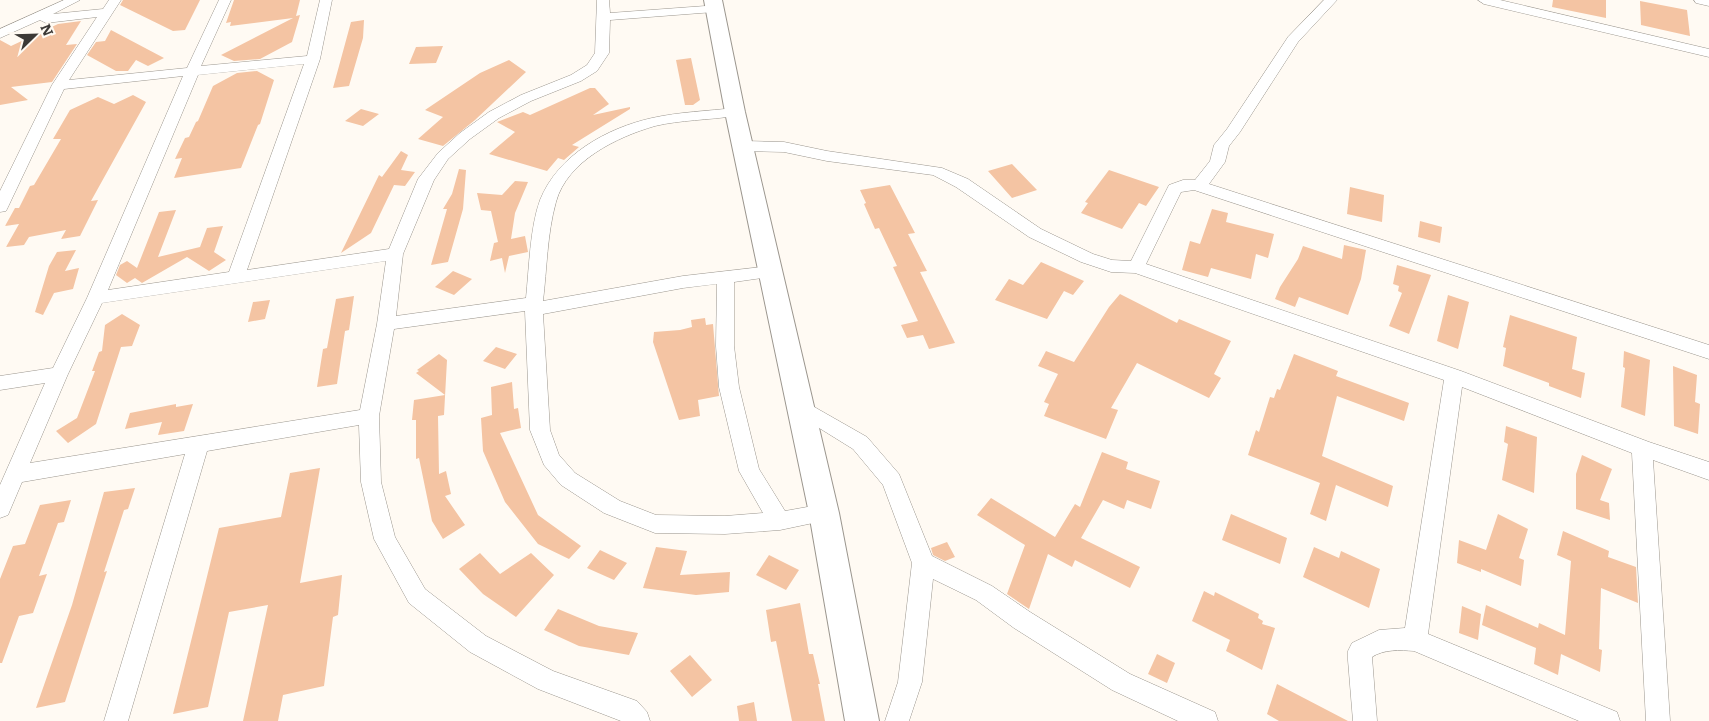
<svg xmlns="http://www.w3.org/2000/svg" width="1709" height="721" viewBox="0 0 1709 721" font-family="Literata,serif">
<rect width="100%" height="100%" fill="#fffaf3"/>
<path fill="#f4c4a3" d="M123,0H200L185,30L173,31L120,5Z
M234,0H300L296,16L300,15L292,42L260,59L234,61L221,55L293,18L230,26L231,22L226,23Z
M1553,0H1606V18L1552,7Z
M1640,1L1687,10L1690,36L1641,25Z
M364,20L363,38L349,86L333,88L351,22Z
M81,21L66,45L77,44L52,82L11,87L28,100L0,105V40L11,46L58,24Z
M111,30L164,58L148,66L136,60L128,71H116L87,55L96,42L105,41Z
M443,46L436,63L409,64L416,47Z
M691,58L700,100L693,105H685L676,60Z
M509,60L526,72L475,120L443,146L418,139L443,117L425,110L480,73Z
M257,71L274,80L260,124L258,125L241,168L174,178L182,158L175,159L185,138L189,137L196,122L198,121L213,86L237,73Z
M590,88H595L609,104L593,115L630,107V109L572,145L579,147L564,160L558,158L547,171L489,154L515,132L497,122L523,112L530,115Z
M133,95L146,102L91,201L98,200L80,236L61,239L66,230L29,237L24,245L6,247L19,224L5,226L15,208H19L30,186L34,185L61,139H53L70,110L98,97L114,104Z
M361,109L379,114L363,126L345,121Z
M401,151L408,155L401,170L415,172L405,186L394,185L371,233L341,253L379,175L382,177Z
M1012,164L1037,190L1012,198L988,171Z
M459,169L466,170L463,209L448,262L431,265L447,209H443L452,194Z
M1109,170L1159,187L1146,206L1139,203L1122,229L1081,213L1088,203L1085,202Z
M515,181L528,182L515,213L511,239L525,236L528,252L509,256L505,273L502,258L490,261L494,243L498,242L491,211L481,210L477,193L502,195Z
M890,185L915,233L908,234L927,271L920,272L955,343L929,349L923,335L907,338L901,325L918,321L893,267L897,266L879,228L875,229L864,204L866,203L860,190Z
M1350,187L1384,195L1382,222L1347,214Z
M1212,209L1228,213L1226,222L1274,234L1268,258L1256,254L1251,279L1211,268L1208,277L1182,270L1190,241L1200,244Z
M176,210L158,257L200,247L207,228L223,226L214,252L226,260L209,271L187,257L142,283L135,278L127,283L116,275L120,265L127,261L137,268L159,212Z
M1420,221L1442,227L1440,243L1418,237Z
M1344,245L1366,250L1361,279L1348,315L1299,297L1295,307L1275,299L1280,287L1298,259L1303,246L1342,259Z
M76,250L65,271L79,268L73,289L54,293L43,315L35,312L49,266L57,252Z
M1041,262L1084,281L1073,295L1064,291L1047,319L995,300L1009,279L1023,285Z
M1397,265L1431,275L1409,334L1389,326L1402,293L1398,291L1399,286L1393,284Z
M453,271L472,279L454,295L435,287Z
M1120,294L1177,323L1179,319L1231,341L1214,374L1221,378L1209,398L1137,363L1111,408L1118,410L1106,439L1044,416L1049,404L1044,402L1058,374L1038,366L1046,351L1074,362L1109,307Z
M1448,295L1469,302L1458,349L1437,341Z
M354,296L349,330L345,331L337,384L317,387L323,349L327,348L336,299Z
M270,300L265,319L248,322L253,302Z
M122,314L140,325L132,346L121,347L96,424L68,443L56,431L77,418L95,371H92L99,352L102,351L105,325Z
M1510,315L1577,337L1572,369L1585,373L1581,398L1549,386V383L1503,366L1506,348L1503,347Z
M705,318L706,325L713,324L719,396L698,400L700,416L679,420L653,342L654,332L680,330L692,327L691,320Z
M496,347L517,354L505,369L483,361Z
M1624,351L1650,360L1645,416L1621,407L1625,368L1623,367Z
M439,354L447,360L444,415L438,416L439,474L446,471L451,494L445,496L465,525L443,539L432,521L419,458L416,459V420H412L414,400L445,395L416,373L419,371L417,370Z
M1294,354L1338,371L1336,376L1409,403L1404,421L1337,396L1322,456L1393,486L1388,507L1336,485L1326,521L1310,514L1320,483L1248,455L1256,430L1259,432L1270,397L1274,398L1277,389L1280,390Z
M1673,366L1697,375L1695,402L1700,404L1698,434L1674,426Z
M512,382L514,409L518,408L521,428L500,433L538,515L581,546L569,559L538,544L505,502L483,451L481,418L492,415L491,387Z
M176,404V407L193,404L184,431L158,435L162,422L125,429L130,413Z
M1506,426L1537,437L1534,493L1502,480L1508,444L1504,442Z
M1102,452L1128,462L1126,469L1160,481L1151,509L1127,500L1124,509L1103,500L1081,538L1140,567L1130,588L1075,560L1072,567L1048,554L1029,609L1007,594L1025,545L977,515L991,498L1055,537L1075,504L1080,507Z
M1582,455L1612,469L1600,500L1609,503L1610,520L1576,509V474Z
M320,468L300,583L342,575L338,615L333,617L324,686L283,695L278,721H243L268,605L229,612L208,707L173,714L219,528L281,517L290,473Z
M135,488L128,509L124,510L104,572L107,571L65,702L36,708L72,605L104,492Z
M71,500L64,522L58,523L39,576L47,574L33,613L19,616L2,663H0V579L13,546L25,544L40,505Z
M1231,514L1287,538L1280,564L1222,540Z
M1498,514L1528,529L1519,558L1524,560L1521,586L1481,569V572L1457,563L1459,540L1486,550Z
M1563,531L1609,551L1608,557L1636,567L1638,603L1601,588L1599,649L1602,650L1600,672L1561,654L1558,675L1534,664L1536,648L1482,625L1486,605L1538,628L1539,623L1565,635L1571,561L1557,555Z
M947,542L955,557L945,561L933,555L931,548Z
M656,547L687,551L680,575L730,572L729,592L696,595L643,588Z
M1314,547L1339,558L1341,551L1380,569L1369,608L1303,577Z
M600,550L627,563L614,580L587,568Z
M480,553L500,574L531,553L554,575L516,617L483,594L459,569Z
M769,555L799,570L786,590L756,575Z
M1204,591L1214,596L1215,592L1259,614L1258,618L1263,621L1262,624L1275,628L1262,670L1226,651L1230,640L1192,621Z
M800,603L809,654H813L820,684H818L825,721H792L776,641L771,642L766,610Z
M1462,606L1481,614L1478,640L1459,633Z
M558,609L599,626L638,633L629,655L579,646L544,630Z
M1157,654L1175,663L1167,683L1148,674Z
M690,655L712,680L692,697L670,671Z
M1277,684L1348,721H1279L1267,714Z
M754,702L757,721H739L737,706Z"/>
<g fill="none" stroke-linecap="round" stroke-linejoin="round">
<g stroke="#9b968e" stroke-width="1">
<path id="street" d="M64,0H80L53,14L103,9L109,0H121L69,80L187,68L219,0H231L201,66L307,56L320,0H332L320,59L247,270L389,249L418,179L438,153L460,133L489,112L521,95L571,75L587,65L595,53L597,0H609L610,13L719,5L720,8L714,12L610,20L609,53L597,71L581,81L531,101L499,118L470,139L448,159L434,180L403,254L396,316L526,298C529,269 530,227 540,200C558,155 607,128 652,118C679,112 708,111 735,108L740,109L742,112L740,115L735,116C709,120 680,120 655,126C617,137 567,161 556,202C547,234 547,269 543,301L683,276L770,266L776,268L779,272L776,276L734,282V346L739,387L759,469L785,511L824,504L832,507L835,513L832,519L780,530L725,534L655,533L604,513L561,485L544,465L530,430L525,311L394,329L379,416L381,482L395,537L425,589L486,636L553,671L637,701L647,712L650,721H621L538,689L470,652L409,603L374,539L361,482L359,425L207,451L128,721H104L185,454L22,482L8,515L0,518V485L45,383L0,390V376L53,368L87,298L183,76L64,89L8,207L6,211L0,212V191L52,85L97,17L46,23L40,20L0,38V29ZM304,64L229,272L108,290L198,75ZM386,261L377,324L360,410L30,463L68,374L102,303ZM717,284L716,346L719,387L739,471L763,513L725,516L656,515L620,501L575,473L559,455L550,430L543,314L683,288Z
M1324,0H1337L1298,42L1240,132L1229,146L1225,162L1209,184L1709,345V359L1194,190L1181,192L1146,264L1461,371L1649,442L1709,462V480L1653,460L1670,721H1646L1632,453L1462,387L1428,634L1617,712L1620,721H1579L1414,651C1400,650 1384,649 1372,657L1377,721H1353L1348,660V651L1352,643L1379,630L1405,628L1444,380L1135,273L1111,272L1081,262L1029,237L956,187L933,175L827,161L784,152L744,151L739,149L736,146L739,143L744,141L784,142L827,151L942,168L968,179L1041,229L1093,254L1112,260L1131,261L1169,185L1183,180H1195L1210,161L1214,145L1227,129L1288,37Z
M1478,0H1500L1709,49V57L1484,4Z
M1694,0H1709V6L1696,3Z
M802,400L867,437L899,474L932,556L992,586L1030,612L1130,674L1215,712L1218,721H1178L1112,690L1014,628L976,600L933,579L922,682L909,721H885L898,682L912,563L883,485L853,449L795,413L792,408L795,403Z"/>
</g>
<g stroke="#9b968e" stroke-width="2">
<path id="secondary" d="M704,0H722L745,112L839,513L879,721H845L809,513L725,112Z"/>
</g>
<use href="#street" fill="#fff" fill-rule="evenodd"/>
<use href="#secondary" fill="#fff" fill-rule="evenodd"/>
</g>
<g transform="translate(35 35) rotate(67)" stroke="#fffaf3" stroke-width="4" paint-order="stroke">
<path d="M0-4L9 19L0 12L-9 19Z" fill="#3c3936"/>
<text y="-8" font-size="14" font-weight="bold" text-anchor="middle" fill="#3c3936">N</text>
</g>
</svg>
